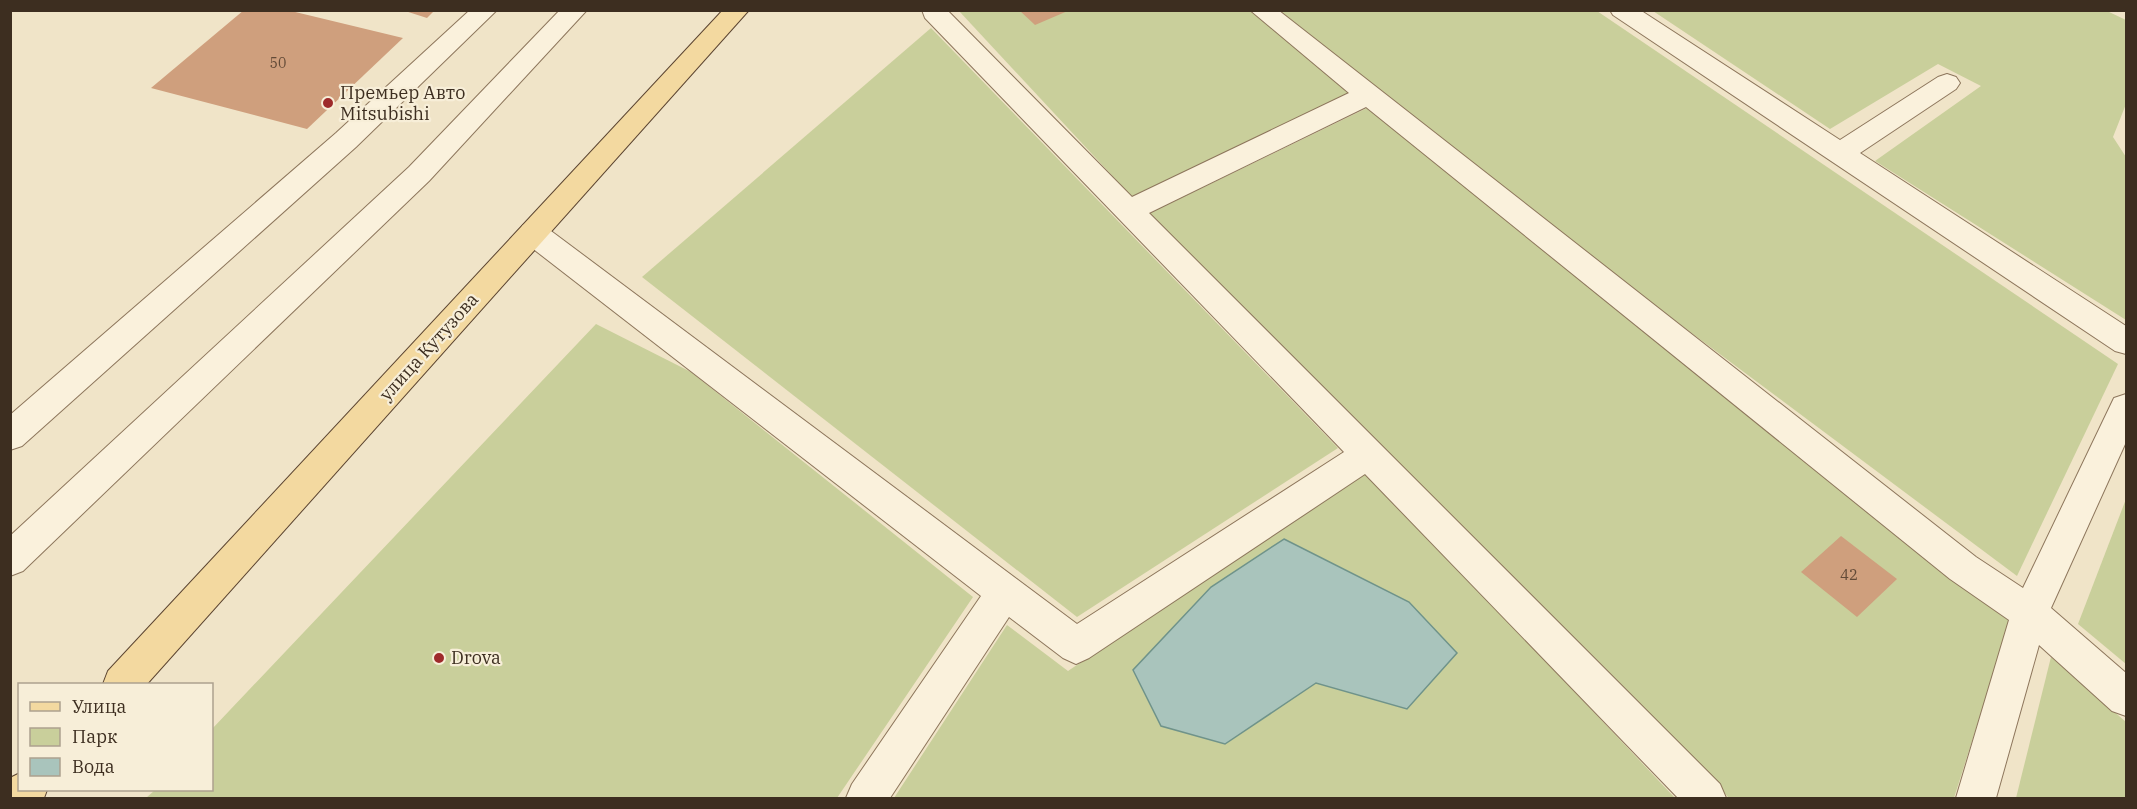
<svg xmlns="http://www.w3.org/2000/svg" width="2137" height="809" viewBox="0 0 2137 809" font-family="'IBM Plex Serif',serif">
  <rect width="100%" height="100%" fill="#f0e4c8"/>
  <g fill="#c9cf9b">
    <path d="M 959,11 L 1250,11 L 1354,92 L 1132,197 Z"/>
    <path d="M 1279,11 L 1597,11 L 2118,364 L 2017,576 L 1595,261 Z"/>
    <path d="M 2107,11 L 2126,20 L 2126,104 L 2113,137 L 2126,157 L 2126,320 L 1875,161 L 1981,86 L 1938,64 L 1830,129 L 1653,11 Z"/>
    <path d="M 931,28 L 1338,448 L 1077,617 L 642,277 Z"/>
    <path d="M 1367,108 L 1942,573 L 2010,621 L 1954,798 L 1729,798 L 1148,214 Z"/>
    <path d="M 596,324 L 691,372 L 973,597 L 837,798 L 146,798 L 155,790 L 212,790 L 212,729 Z"/>
    <path d="M 1365,470 L 1675,798 L 894,798 L 1007,625 L 1068,671 Z"/>
    <path d="M 2126,499 L 2126,664 L 2078,624 Z"/>
    <path d="M 2051,657 L 2126,722 L 2126,798 L 2016,798 Z"/>
  </g>
  <path fill="#a9c4bc" stroke="#6f938a" stroke-width="1.5" d="M 1284,539 L 1409,602 L 1457,653 L 1407,709 L 1316,683 L 1225,744 L 1161,726 L 1133,670 L 1211,587 Z"/>
  <g fill="#cf9f7d">
    <path d="M 244,10 L 287,10 L 403,38 L 307,129 L 151,88 Z"/>
    <path d="M 402,10 L 435,10 L 427,18 Z"/>
    <path d="M 1019,10 L 1070,10 L 1035,25 Z"/>
    <path d="M 1841,536 L 1897,579 L 1857,617 L 1801,572 Z"/>
  </g>
  <g fill="none" stroke-linecap="round" stroke-linejoin="round">
    <g stroke="#8d765c" stroke-width="2">
      <g id="minor">
        <path d="M 470,10 L 497,10 L 356,147 L 22,446 L 10,450 L 10,415 L 336,133 Z"/>
        <path d="M 560,10 L 587,10 L 429,181 L 23,571 L 10,576 L 10,536 L 409,167 Z"/>
        <path d="M 922,10 L 947,10 L 1132,197 L 1349,93 L 1250,10 L 1278,10 L 1976,557 L 2023,588 L 2114,398 L 2126,394 L 2126,442 L 2051,608 L 2126,673 L 2126,716 L 2112,711 L 2039,645 L 1996,798 L 1956,798 L 2009,620 L 1950,579 L 1366,107 L 1149,213 L 1720,784 L 1726,798 L 1678,798 L 1365,474 L 1089,658 L 1076,664 L 1063,658 L 1009,617 L 890,798 L 846,798 L 852,784 L 981,596 L 523,241 L 518,233 L 523,225 L 533,222 L 543,225 L 1077,624 L 1344,452 L 925,18 Z"/>
        <path d="M 1610,10 L 1640,10 L 1840,140 L 1938,77 L 1947,74 L 1956,77 L 1960,83 L 1956,89 L 1860,153 L 2126,326 L 2126,354 L 2115,351 L 1613,15 Z"/>
      </g>
    </g>
    <g stroke="#5b4430" stroke-width="2">
      <g id="major">
        <path d="M 723,10 L 749,10 L 147,684 L 103,684 L 108,671 Z"/>
        <path d="M 20,773 L 20,790 L 47,790 L 44,798 L 10,798 L 10,778 Z"/>
      </g>
    </g>
    <use href="#minor" fill="#faf1dc" fill-rule="evenodd"/>
    <use href="#major" fill="#f3d9a0" fill-rule="evenodd"/>
  </g>
  <g fill="#9e2a2b" stroke="#f7eed8" stroke-width="2">
    <circle cx="328" cy="103" r="6"/>
    <circle cx="439" cy="658" r="6"/>
  </g>
  <g text-anchor="middle" stroke-width="4.5" stroke-linejoin="round" paint-order="stroke">
    <g font-size="14" fill="#624a37">
      <text x="278" y="68">50</text>
    </g>
    <g font-size="15" fill="#624a37">
      <text x="1849" y="580">42</text>
    </g>
    <g font-size="18" fill="#3d2e20" stroke="#f7eed8" text-anchor="start">
      <text x="340" y="99">Премьер Авто<tspan x="340" dy="21">Mitsubishi</tspan></text>
      <text x="451" y="664">Drova</text>
    </g>
    <g font-size="18" fill="#3d2e20" stroke="#f7eed8">
      <text transform="translate(429 347) rotate(-48)" y="6">улица Кутузова</text>
    </g>
  </g>
  <rect width="2137" height="809" fill="none" stroke="#3d2e20" stroke-width="24"/>
  <rect x="18" y="683" width="195" height="108" fill="#f7eed8" stroke="#ada18e" stroke-width="1.5"/>
  <rect x="30" y="702" width="30" height="9" fill="#f3d9a0" stroke="#ada18e" stroke-width="1.5"/>
  <text x="72" y="713" font-size="18" fill="#3d2e20">Улица</text>
  <rect x="30" y="728" width="30" height="18" fill="#c9cf9b" stroke="#ada18e" stroke-width="1.5"/>
  <text x="72" y="743" font-size="18" fill="#3d2e20">Парк</text>
  <rect x="30" y="758" width="30" height="18" fill="#a9c4bc" stroke="#ada18e" stroke-width="1.5"/>
  <text x="72" y="773" font-size="18" fill="#3d2e20">Вода</text>
</svg>
